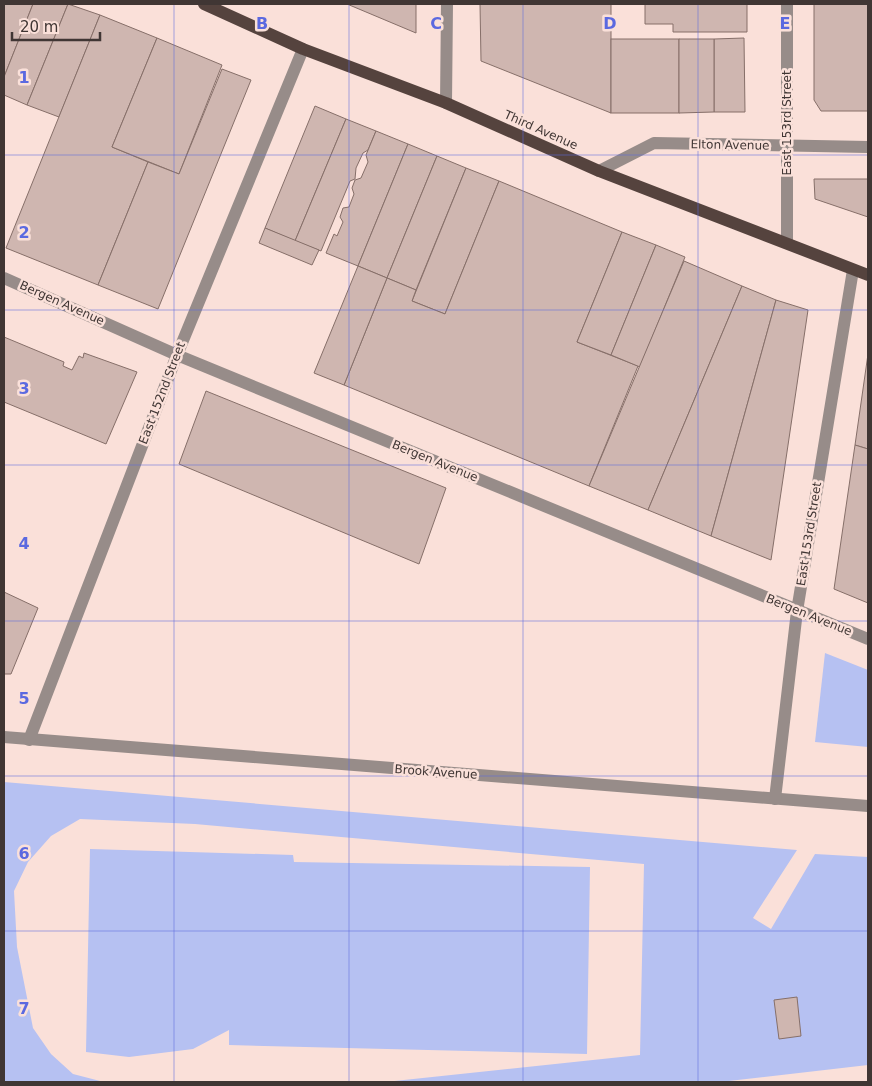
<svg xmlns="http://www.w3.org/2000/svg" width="872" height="1086" viewBox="0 0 872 1086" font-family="'DejaVu Sans',sans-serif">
  <rect width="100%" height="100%" fill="#fae0d9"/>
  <g fill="#b6c1f2">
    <path d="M 825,653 L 868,670 L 868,747 L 815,742 Z"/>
    <path d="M 4,782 L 797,850 L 753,918 L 771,929 L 815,854 L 868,857 L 868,1065 L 720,1082 L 385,1082 L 640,1055 L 644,864 L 195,824 L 80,819 L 51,836 L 28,862 L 14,891 L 17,947 L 33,1028 L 51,1054 L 73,1074 L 104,1082 L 4,1082 Z"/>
    <path d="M 90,849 L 293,855 L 294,862 L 590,867 L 587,1054 L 229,1045 L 229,1030 L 193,1049 L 129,1057 L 86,1052 Z"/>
  </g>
  <g fill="#cfb6b0" stroke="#866f69">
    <path d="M 4,4 L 33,4 L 4,77 Z"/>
    <path d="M 33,4 L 68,4 L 27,105 L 4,95 L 4,77 Z"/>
    <path d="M 68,4 L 100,15 L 59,117 L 27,105 Z"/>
    <path d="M 347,4 L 416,4 L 416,33 Z"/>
    <path d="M 480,4 L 611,4 L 611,113 L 481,61 Z"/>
    <path d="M 645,4 L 747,4 L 747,32 L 673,32 L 673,24 L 645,24 Z"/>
    <path d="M 814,4 L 868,4 L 868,111 L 821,111 L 814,100 Z"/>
    <path d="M 100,15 L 157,38 L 112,147 L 148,162 L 98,285 L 6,248 Z"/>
    <path d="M 157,38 L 222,65 L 179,174 L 112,147 Z"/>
    <path d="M 744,38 L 745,112 L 714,112 L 714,39 Z"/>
    <rect x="611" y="39" width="68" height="74"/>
    <path d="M 679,39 L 714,39 L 714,112 L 679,113 Z"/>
    <path d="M 222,69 L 251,80 L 158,309 L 98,285 L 148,162 L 179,174 Z"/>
    <path d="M 315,106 L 346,119 L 295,241 L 265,228 Z"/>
    <path d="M 346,119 L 376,131 L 368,150 L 363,153 L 356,168 L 355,179 L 350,181 L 321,251 L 295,241 Z"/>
    <path d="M 376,131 L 408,144 L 358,266 L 326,253 L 334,234 L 337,236 L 343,222 L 340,217 L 343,208 L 349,207 L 354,194 L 352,188 L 355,180 L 361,178 L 368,162 L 366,155 Z"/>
    <path d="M 408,144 L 437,156 L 387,278 L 358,266 Z"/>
    <path d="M 437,156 L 466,168 L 416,290 L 387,278 Z"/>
    <path d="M 466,168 L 499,181 L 445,314 L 412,301 Z"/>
    <path d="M 814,179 L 868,179 L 868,217 L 815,199 Z"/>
    <path d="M 499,181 L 622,232 L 577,342 L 638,366 L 589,486 L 344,385 L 387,278 L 416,290 L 412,301 L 445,314 Z"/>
    <path d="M 265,228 L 319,250 L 312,265 L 259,243 Z"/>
    <path d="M 622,232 L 656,245 L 611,355 L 577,342 Z"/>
    <path d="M 656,245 L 685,257 L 640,367 L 611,355 Z"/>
    <path d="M 684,261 L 742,286 L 648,510 L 589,486 Z"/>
    <path d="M 358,266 L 387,278 L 344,385 L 314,373 Z"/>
    <path d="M 742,286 L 776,300 L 711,536 L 648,510 Z"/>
    <path d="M 776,300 L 808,310 L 771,560 L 711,536 Z"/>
    <path d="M 4,337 L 64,362 L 63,366 L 72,370 L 79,356 L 83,358 L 84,353 L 137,372 L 106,444 L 4,402 Z"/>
    <path d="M 868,354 L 868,449 L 855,445 Z"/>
    <path d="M 206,391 L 446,488 L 419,564 L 179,464 Z"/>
    <path d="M 855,445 L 868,449 L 868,603 L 834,589 Z"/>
    <path d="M 4,592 L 38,608 L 11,674 L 4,674 Z"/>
    <path d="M 797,997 L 801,1036 L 779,1039 L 774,1000 Z"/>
  </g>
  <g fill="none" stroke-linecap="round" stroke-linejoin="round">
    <g stroke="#978c89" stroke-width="12">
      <path d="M 446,103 L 447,4"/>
      <path d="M 599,171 L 654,143 L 868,147"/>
      <path d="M 787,242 L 787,4"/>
      <path d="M 4,278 L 177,355 L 868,639"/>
      <path d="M 4,737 L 868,806"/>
      <path d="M 29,740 L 177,355 L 303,49"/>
      <path d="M 775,799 L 797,611 L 853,270"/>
    </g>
    <path stroke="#55433e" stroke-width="12" d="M 204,4 L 303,49 L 446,103 L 599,171 L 868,275"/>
  </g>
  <path fill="none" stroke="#5b69e0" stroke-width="1" stroke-opacity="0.55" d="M 174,4 L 174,1082M 349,4 L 349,1082M 523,4 L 523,1082M 698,4 L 698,1082M 4,155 L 868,155M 4,310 L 868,310M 4,465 L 868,465M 4,621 L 868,621M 4,776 L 868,776M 4,931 L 868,931"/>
  <g text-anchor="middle" stroke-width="5" stroke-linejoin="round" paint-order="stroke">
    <g font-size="12" fill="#403634" stroke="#fae0d9">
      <text transform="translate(787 123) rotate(-90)" y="4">East 153rd Street</text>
      <text transform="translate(541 130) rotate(24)" y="4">Third Avenue</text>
      <text transform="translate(730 145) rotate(1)" y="4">Elton Avenue</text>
      <text transform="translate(62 303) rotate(24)" y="4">Bergen Avenue</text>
      <text transform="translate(162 393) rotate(-69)" y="4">East 152nd Street</text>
      <text transform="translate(435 461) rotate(22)" y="4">Bergen Avenue</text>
      <text transform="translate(809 534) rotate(-81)" y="4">East 153rd Street</text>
      <text transform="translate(809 615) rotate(22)" y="4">Bergen Avenue</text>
      <text transform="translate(436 772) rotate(4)" y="4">Brook Avenue</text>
    </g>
  </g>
  <g font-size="16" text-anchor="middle" font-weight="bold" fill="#5b69e0" stroke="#fae0d9" stroke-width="5" stroke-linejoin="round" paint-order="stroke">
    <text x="262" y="29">B</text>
    <text x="436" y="29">C</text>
    <text x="610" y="29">D</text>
    <text x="785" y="29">E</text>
    <text x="24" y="83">1</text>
    <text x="24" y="238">2</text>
    <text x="24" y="394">3</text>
    <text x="24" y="549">4</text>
    <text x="24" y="704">5</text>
    <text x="24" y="859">6</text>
    <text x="24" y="1014">7</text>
  </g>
  <rect width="872" height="1086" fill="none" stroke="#403634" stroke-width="10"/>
  <path d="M12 32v8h88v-8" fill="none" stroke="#403634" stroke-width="2.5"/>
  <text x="20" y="32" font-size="15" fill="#403634" stroke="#fae0d9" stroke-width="4" paint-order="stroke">20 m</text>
</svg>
